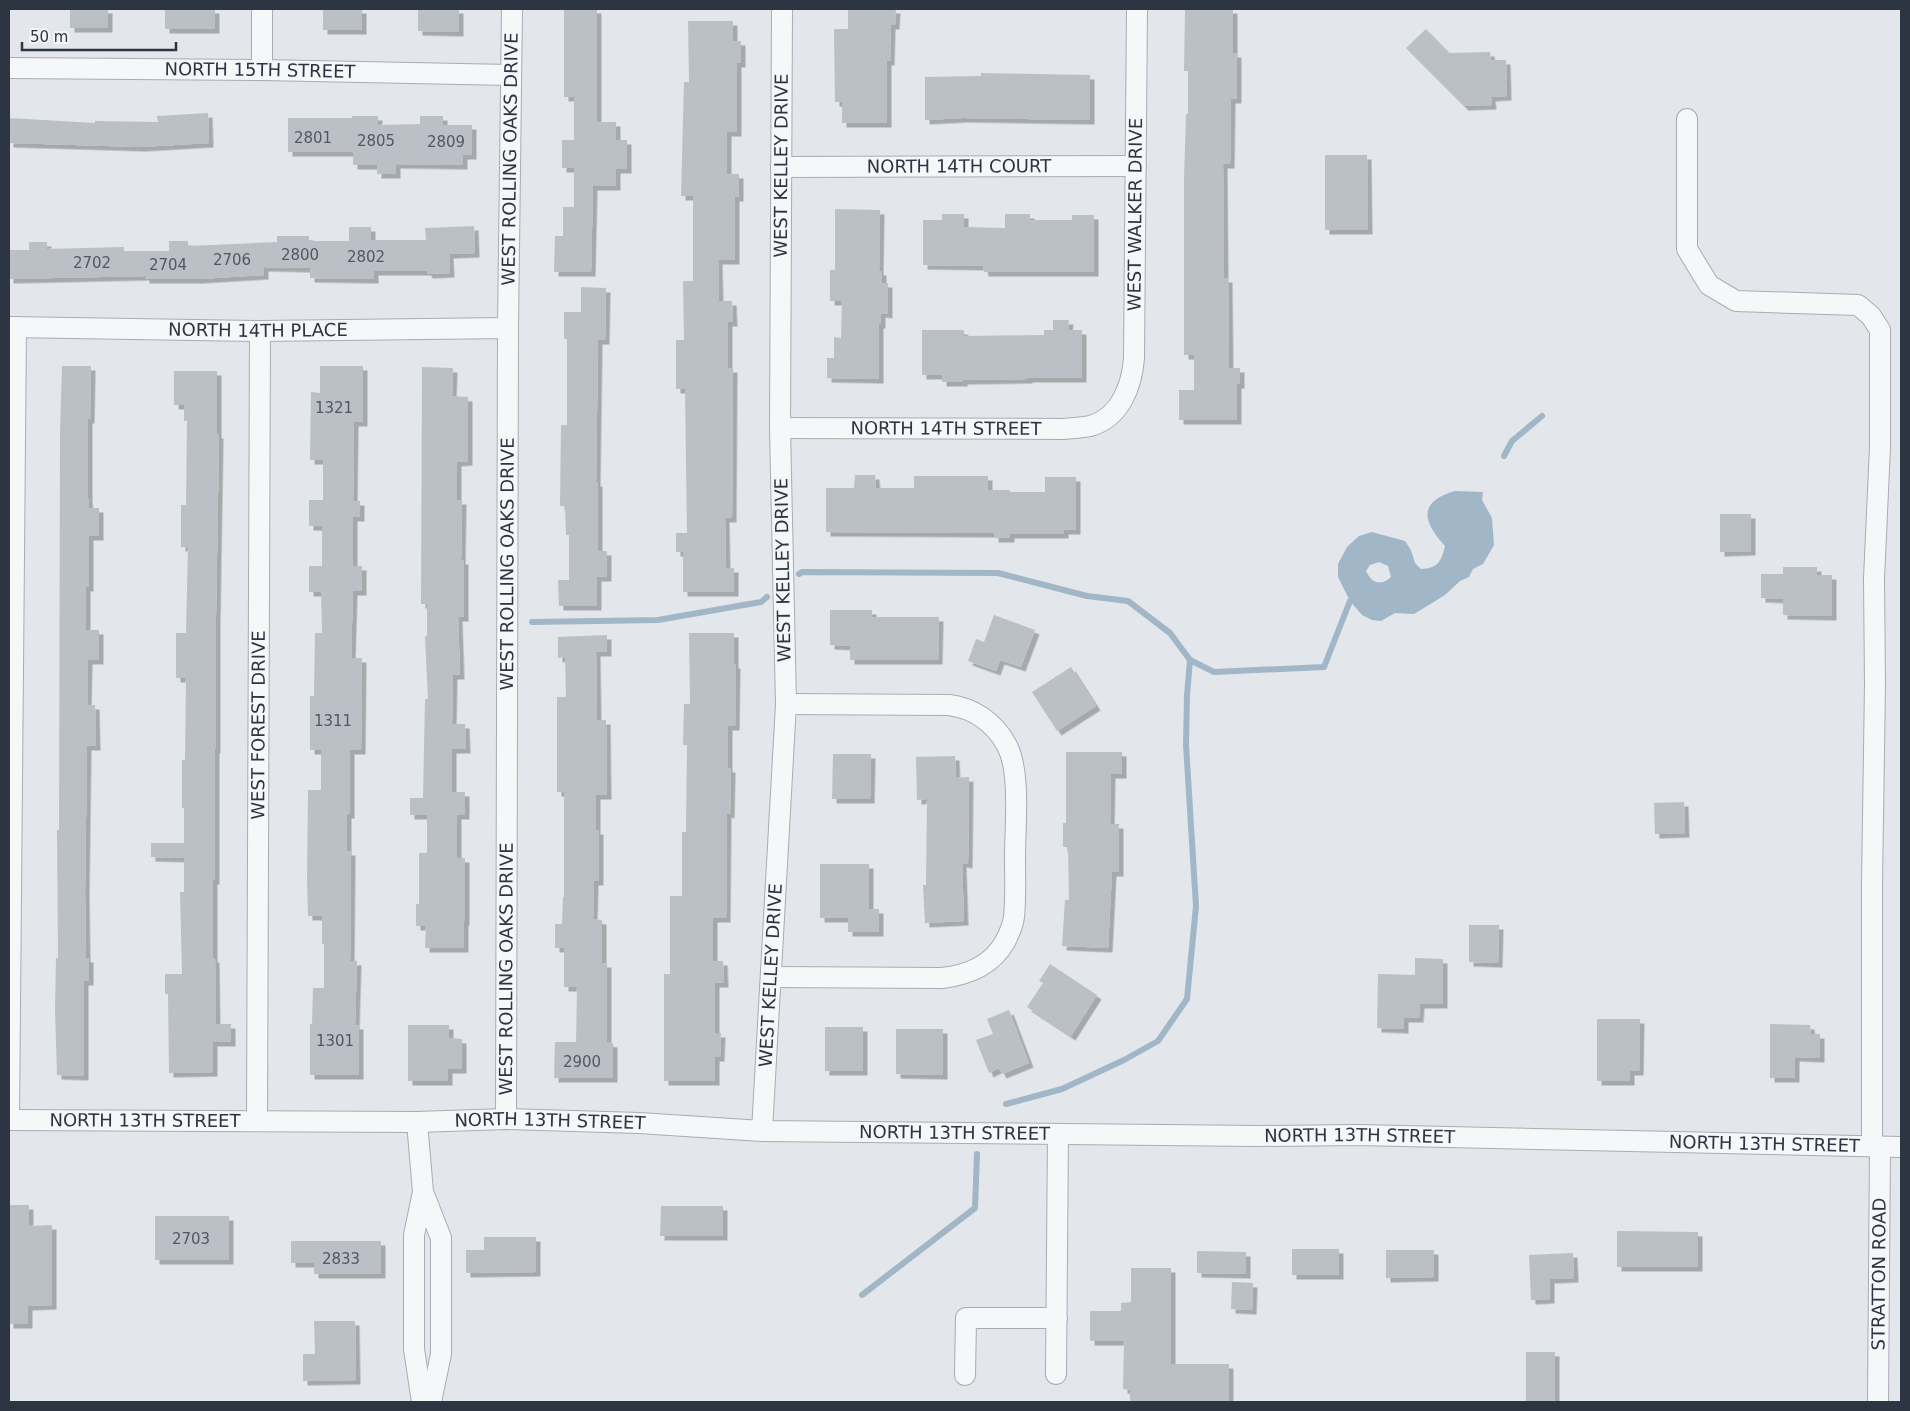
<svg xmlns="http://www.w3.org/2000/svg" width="1910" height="1411" viewBox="0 0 1910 1411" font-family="'DejaVu Sans',sans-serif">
  <defs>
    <filter id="shadow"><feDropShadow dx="4.5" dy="4.5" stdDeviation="0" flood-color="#0004"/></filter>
  </defs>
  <rect width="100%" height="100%" fill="#e3e6ea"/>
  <path fill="#a1b6c7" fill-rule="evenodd" d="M 1455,491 L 1483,492 L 1482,500 L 1492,518 L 1494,545 L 1483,564 L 1473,569 L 1469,577 L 1460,581 L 1445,595 L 1414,614 L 1395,613 L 1381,621 L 1372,620 L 1362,615 L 1350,601 L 1338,577 L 1338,564 L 1347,547 L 1359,536 L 1372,532 L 1405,541 L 1411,550 L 1415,563 L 1421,569 C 1438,568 1441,562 1445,546 C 1423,522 1417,502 1455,491 ZM 1379,562 L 1388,566 L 1391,577 C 1381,586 1372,584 1366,571 L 1370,565 Z"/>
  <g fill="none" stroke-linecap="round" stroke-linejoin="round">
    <g stroke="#a1b6c7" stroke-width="6">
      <path d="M 1504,456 L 1512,441 L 1542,416"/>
      <path d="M 799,574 L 802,572 L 998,573 L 1087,596 L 1128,601 L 1170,633 L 1190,660 L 1214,672 L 1324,667 L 1350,601 L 1359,599"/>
      <path d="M 532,622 L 658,620 L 761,602 L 767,597"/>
      <path d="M 1006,1104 L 1062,1089 L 1124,1060 L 1158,1041 L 1187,999 L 1196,906 L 1186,745 L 1187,695 L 1190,660"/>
      <path d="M 862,1295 L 975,1208 L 977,1154"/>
    </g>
  </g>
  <g fill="#bbc0c7" filter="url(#shadow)">
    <rect x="70" y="9" width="38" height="19"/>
    <rect x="165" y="9" width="50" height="20"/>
    <rect x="323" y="9" width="39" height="21"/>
    <path d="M 418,9 L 459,9 L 459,32 L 418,31 Z"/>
    <path d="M 564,9 L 597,9 L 597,122 L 616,122 L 616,140 L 627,140 L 627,169 L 616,169 L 616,186 L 593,186 L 591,272 L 554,272 L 555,236 L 563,236 L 563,207 L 574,207 L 574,168 L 562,168 L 562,140 L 574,140 L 574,97 L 564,97 Z"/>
    <path d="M 848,9 L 896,9 L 895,25 L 891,25 L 890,61 L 887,61 L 887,123 L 842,123 L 842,102 L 835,102 L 834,29 L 848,29 Z"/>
    <path d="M 1185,9 L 1233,9 L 1233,53 L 1237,53 L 1237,99 L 1231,99 L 1230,164 L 1223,164 L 1224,278 L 1228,278 L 1229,368 L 1240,368 L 1240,384 L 1237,384 L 1237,420 L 1179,420 L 1179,390 L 1194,390 L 1194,355 L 1184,355 L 1184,178 L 1186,114 L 1188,114 L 1188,71 L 1184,71 Z"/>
    <path d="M 688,21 L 733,21 L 733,41 L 741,41 L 741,63 L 737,63 L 737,132 L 727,132 L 727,174 L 739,174 L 739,197 L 735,197 L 735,260 L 718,260 L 719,301 L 732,301 L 733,322 L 728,322 L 728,368 L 733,368 L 732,518 L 725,518 L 726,568 L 734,568 L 734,592 L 683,592 L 683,552 L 676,552 L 676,533 L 687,533 L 685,389 L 676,389 L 676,340 L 684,340 L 683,281 L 693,281 L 693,196 L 681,196 L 684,82 L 689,82 Z"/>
    <path d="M 1426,29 L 1449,53 L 1490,52 L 1491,60 L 1506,60 L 1507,96 L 1491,97 L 1492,105 L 1464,106 L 1406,48 Z"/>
    <path d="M 981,73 L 1090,75 L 1090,120 L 963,118 L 925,120 L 925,77 L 981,76 Z"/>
    <path d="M 208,113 L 209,143 L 141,147 L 9,143 L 9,118 L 95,123 L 95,121 L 158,122 L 157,116 Z"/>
    <path d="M 352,116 L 378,116 L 378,125 L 420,124 L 420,116 L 443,116 L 443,125 L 472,125 L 472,155 L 463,155 L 463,165 L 396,164 L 396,174 L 377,174 L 377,165 L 353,165 L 353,152 L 288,152 L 288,118 L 352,118 Z"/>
    <path d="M 1325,155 L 1367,155 L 1368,230 L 1325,230 Z"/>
    <path d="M 835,209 L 880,210 L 879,271 L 882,271 L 882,283 L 888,283 L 888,314 L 881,313 L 881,324 L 879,324 L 879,379 L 827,378 L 827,358 L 834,358 L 834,337 L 841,338 L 842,301 L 830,301 L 830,270 L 835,270 Z"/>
    <path d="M 942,214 L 964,214 L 964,227 L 1005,228 L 1005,214 L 1030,214 L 1030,220 L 1072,220 L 1072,215 L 1094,215 L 1094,272 L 984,272 L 983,266 L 923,265 L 923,220 L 942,220 Z"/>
    <path d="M 474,226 L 475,253 L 449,254 L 450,273 L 428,274 L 427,271 L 374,271 L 374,279 L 310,278 L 310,268 L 264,267 L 264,275 L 198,279 L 145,279 L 145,276 L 9,279 L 9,250 L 29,250 L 29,242 L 47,242 L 47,249 L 124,247 L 124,251 L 169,251 L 169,241 L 188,241 L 188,246 L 277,242 L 277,236 L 309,236 L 309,241 L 349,241 L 349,227 L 371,227 L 371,240 L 426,240 L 425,228 Z"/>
    <path d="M 581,287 L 606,288 L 605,340 L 598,340 L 596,482 L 598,482 L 598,551 L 607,551 L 607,577 L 597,577 L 597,606 L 559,606 L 558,580 L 569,580 L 569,535 L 566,535 L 565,506 L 560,506 L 561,425 L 567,425 L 567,339 L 564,339 L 564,312 L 581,312 Z"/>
    <path d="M 1053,320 L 1069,320 L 1068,330 L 1082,330 L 1082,378 L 1028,378 L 1028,379 L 963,380 L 963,382 L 942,382 L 942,375 L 922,375 L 922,330 L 964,330 L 964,336 L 1044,335 L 1044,330 L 1053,330 Z"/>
    <path d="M 62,366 L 91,366 L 90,419 L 88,419 L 88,498 L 89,508 L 99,508 L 99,536 L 89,536 L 89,587 L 86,587 L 86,630 L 99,630 L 99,660 L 88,660 L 87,705 L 95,705 L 96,746 L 87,746 L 85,892 L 86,958 L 89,958 L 89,981 L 84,981 L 84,1076 L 57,1075 L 55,1009 L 56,958 L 58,958 L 57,830 L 59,830 L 60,432 Z"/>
    <path d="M 320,366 L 363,366 L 363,422 L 354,422 L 353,501 L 360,501 L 360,517 L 353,517 L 353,566 L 362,566 L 362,591 L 353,591 L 351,658 L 362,658 L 361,750 L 350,750 L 350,814 L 347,814 L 347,851 L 351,851 L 350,961 L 357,961 L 355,1025 L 359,1025 L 359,1075 L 310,1075 L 310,1024 L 312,1024 L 313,988 L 324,988 L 324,944 L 322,944 L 322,916 L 308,916 L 307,880 L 308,790 L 321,790 L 321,750 L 310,750 L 310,696 L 314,696 L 315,633 L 322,633 L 321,592 L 309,592 L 309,566 L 322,566 L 322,526 L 309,526 L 309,500 L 323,500 L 323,460 L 310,460 L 311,392 L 320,393 Z"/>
    <path d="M 422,367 L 453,368 L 452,396 L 468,397 L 468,461 L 457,462 L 457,500 L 462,500 L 461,560 L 464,560 L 464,617 L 458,617 L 460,675 L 453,675 L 452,724 L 465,724 L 466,749 L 452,749 L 452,792 L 465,792 L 465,815 L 457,815 L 457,858 L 465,858 L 465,921 L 464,921 L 464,948 L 425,948 L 426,926 L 416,926 L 416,904 L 419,904 L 419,853 L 427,853 L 427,815 L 410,815 L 410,798 L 423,798 L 425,699 L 428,699 L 425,636 L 427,636 L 427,604 L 421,604 Z"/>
    <path d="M 174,371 L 217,371 L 217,434 L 219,434 L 216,617 L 216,749 L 215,749 L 215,880 L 213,880 L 213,958 L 215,958 L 216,1024 L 231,1024 L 231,1042 L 213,1042 L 213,1072 L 169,1073 L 168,994 L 165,994 L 165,974 L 182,974 L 180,892 L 184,892 L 184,858 L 151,857 L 151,843 L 184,843 L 184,808 L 182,808 L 182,760 L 185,760 L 186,678 L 176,678 L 176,633 L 186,633 L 188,547 L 181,547 L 181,505 L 186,505 L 187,421 L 184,421 L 184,405 L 174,405 Z"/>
    <path d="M 855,475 L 875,475 L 876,488 L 914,488 L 914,476 L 988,476 L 988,490 L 1010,490 L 1010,492 L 1045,492 L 1045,477 L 1076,477 L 1076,530 L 1064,530 L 1064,534 L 1010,534 L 1010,538 L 994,538 L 994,533 L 826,532 L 826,488 L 854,488 Z"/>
    <path d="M 1720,514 L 1751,514 L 1751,551 L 1720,552 Z"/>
    <path d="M 1783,567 L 1817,567 L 1817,575 L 1832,575 L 1832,616 L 1783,615 L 1783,599 L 1761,598 L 1761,574 L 1783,574 Z"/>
    <path d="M 830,610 L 872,610 L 872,617 L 939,617 L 938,660 L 850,660 L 850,646 L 830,645 Z"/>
    <path d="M 994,615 L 1035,630 L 1021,667 L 1000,660 L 996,671 L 968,661 L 976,639 L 984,642 Z"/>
    <path d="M 689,633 L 734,633 L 734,664 L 736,664 L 735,726 L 728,726 L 728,768 L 731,768 L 730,814 L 727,813 L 726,918 L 713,918 L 713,961 L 723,961 L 724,983 L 715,983 L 715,1033 L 721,1033 L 720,1057 L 715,1057 L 715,1081 L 664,1081 L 664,974 L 670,974 L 670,896 L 682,896 L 682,832 L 686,832 L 687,745 L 683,745 L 684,704 L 690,704 Z"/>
    <path d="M 607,635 L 607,652 L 596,652 L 597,720 L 606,720 L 607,795 L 596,795 L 596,830 L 599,830 L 599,881 L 594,881 L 593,919 L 602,920 L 602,963 L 607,963 L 607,1042 L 613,1043 L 613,1078 L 554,1078 L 555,1042 L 576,1042 L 577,987 L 564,987 L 564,948 L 555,948 L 555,924 L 562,924 L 563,897 L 564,897 L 564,792 L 557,792 L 557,697 L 566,697 L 565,657 L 558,658 L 558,637 Z"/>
    <path d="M 1071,667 L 1096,706 L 1057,731 L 1032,692 Z"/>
    <path d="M 1066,752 L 1122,752 L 1122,774 L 1111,774 L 1110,824 L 1119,824 L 1119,872 L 1112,872 L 1108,948 L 1062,946 L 1065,900 L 1069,900 L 1068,847 L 1063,847 L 1063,823 L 1066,823 Z"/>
    <path d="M 833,754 L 871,754 L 870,799 L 832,799 Z"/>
    <path d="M 955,756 L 956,778 L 969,777 L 968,864 L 962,863 L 964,921 L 925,923 L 923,885 L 926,885 L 927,799 L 917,800 L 916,757 Z"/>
    <path d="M 1684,802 L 1685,833 L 1655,834 L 1654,803 Z"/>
    <path d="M 820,864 L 869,864 L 869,909 L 879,909 L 879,932 L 848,932 L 848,918 L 820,918 Z"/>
    <path d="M 1469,925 L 1499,925 L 1498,963 L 1469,962 Z"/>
    <path d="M 1415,958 L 1443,959 L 1443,1004 L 1420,1004 L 1419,1018 L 1404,1018 L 1404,1029 L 1377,1028 L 1378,974 L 1415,975 Z"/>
    <path d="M 1050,964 L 1097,995 L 1071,1036 L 1027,1007 L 1043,983 L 1039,981 Z"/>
    <path d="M 1009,1010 L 1029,1063 L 1002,1074 L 999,1068 L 989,1073 L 976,1040 L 993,1034 L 987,1019 Z"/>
    <path d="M 1597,1019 L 1640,1019 L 1639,1071 L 1630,1071 L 1630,1081 L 1597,1081 Z"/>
    <path d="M 1770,1024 L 1810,1025 L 1811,1034 L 1820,1034 L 1820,1058 L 1795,1057 L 1795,1078 L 1770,1078 Z"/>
    <path d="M 408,1025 L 449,1025 L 449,1038 L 462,1039 L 462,1069 L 448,1069 L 448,1081 L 408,1081 Z"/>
    <rect x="825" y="1027" width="38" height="44"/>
    <path d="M 896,1029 L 943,1029 L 943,1075 L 896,1074 Z"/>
    <path d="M 9,1205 L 29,1205 L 29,1226 L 52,1225 L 52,1305 L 28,1306 L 28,1324 L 9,1324 Z"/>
    <path d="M 661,1206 L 723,1206 L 723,1236 L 660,1236 Z"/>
    <rect x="155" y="1216" width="74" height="44"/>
    <path d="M 1617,1231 L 1698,1232 L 1698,1267 L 1617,1267 Z"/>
    <path d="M 484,1237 L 536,1237 L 536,1272 L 466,1273 L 466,1250 L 484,1250 Z"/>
    <path d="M 291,1241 L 381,1241 L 381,1274 L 314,1274 L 314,1263 L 291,1263 Z"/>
    <rect x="1292" y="1249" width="47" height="26"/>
    <path d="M 1386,1250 L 1434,1250 L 1434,1277 L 1386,1278 Z"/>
    <path d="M 1197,1251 L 1246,1252 L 1246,1274 L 1197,1273 Z"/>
    <path d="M 1573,1253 L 1574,1278 L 1550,1279 L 1550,1299 L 1531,1300 L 1529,1255 Z"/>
    <path d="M 1131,1268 L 1171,1268 L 1171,1364 L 1229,1364 L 1229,1402 L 1130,1402 L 1130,1390 L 1123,1389 L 1124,1341 L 1090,1341 L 1090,1311 L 1121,1311 L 1121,1303 L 1131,1302 Z"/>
    <path d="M 1232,1282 L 1253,1283 L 1252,1310 L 1231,1309 Z"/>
    <path d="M 314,1321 L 355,1321 L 356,1380 L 303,1381 L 303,1354 L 315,1354 Z"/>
    <rect x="1526" y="1352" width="29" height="50"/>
  </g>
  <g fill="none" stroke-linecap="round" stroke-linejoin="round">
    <g stroke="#a8adb4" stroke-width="22">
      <g id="minor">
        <path d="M 262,9 L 262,70"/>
        <path id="s1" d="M 9,68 L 262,70 L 511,75"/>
        <path d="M 1687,119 L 1687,249 L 1709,285 L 1736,301 L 1858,305 L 1871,316 L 1880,330 L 1880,447 L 1874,579 L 1875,684 L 1872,884 L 1872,1147"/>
        <path id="s2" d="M 781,167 L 1136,166"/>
        <path id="s3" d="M 9,327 L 260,331 L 508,328"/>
        <path id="s4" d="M 780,428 L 1062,429 C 1071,428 1081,428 1090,426 C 1120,418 1132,386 1134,358 L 1137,9"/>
        <path d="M 771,977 L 942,978 C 968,975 991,966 1005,942 C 1009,934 1013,926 1014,917 C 1016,897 1015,876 1015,856 C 1015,826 1021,769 1006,744 C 994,722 973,708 949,705 L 786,704"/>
        <path id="s5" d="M 506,1119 L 508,328 L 512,9"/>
        <path id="s6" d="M 9,1120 L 417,1122 L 506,1119 L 639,1123 L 762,1131 L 1258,1136 L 1358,1135 L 1901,1147"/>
        <path d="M 9,1120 L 16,327"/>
        <path id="s7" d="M 257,1120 L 260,331"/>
        <path d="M 417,1122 L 423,1192 L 441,1238 L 441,1354 L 431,1402"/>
        <path id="s8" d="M 762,1131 L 786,704 L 780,428 L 782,9"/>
        <path d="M 1056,1374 L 1058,1134"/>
        <path d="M 965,1375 L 966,1318 L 1057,1318"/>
        <path d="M 422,1402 L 414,1349 L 414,1235 L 423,1192"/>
        <path id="s9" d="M 1878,1402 L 1880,1148"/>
      </g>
    </g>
    <use href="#minor" stroke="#f6f7f9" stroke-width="20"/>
  </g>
  <g text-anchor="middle" stroke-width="5" stroke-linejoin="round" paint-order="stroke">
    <g font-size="15" fill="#505862">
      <text x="313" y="143">2801</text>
      <text x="376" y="146">2805</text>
      <text x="446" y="147">2809</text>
      <text x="300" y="260">2800</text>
      <text x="366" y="262">2802</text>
      <text x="232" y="265">2706</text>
      <text x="92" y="268">2702</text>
      <text x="168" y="270">2704</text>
      <text x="334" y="413">1321</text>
      <text x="333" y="726">1311</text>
      <text x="335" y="1046">1301</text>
      <text x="582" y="1067">2900</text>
      <text x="191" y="1244">2703</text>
      <text x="341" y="1264">2833</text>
    </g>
    <g font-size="18" fill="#2c3541" stroke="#f3f5f7">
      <text dy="6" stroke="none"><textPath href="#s1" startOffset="251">NORTH 15TH STREET</textPath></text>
      <text dy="6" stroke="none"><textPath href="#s5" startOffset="960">WEST ROLLING OAKS DRIVE</textPath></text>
      <text dy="6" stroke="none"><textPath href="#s8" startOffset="966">WEST KELLEY DRIVE</textPath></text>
      <text dy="6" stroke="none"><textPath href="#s2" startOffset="178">NORTH 14TH COURT</textPath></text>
      <text dy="6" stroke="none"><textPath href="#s4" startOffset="540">WEST WALKER DRIVE</textPath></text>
      <text dy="6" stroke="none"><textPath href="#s3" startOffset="249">NORTH 14TH PLACE</textPath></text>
      <text dy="6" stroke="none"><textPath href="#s4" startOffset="166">NORTH 14TH STREET</textPath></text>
      <text dy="6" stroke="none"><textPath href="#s5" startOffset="555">WEST ROLLING OAKS DRIVE</textPath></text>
      <text transform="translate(783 570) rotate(-91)" y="6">WEST KELLEY DRIVE</text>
      <text dy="6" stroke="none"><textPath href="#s7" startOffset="395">WEST FOREST DRIVE</textPath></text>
      <text dy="6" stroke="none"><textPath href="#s5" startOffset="150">WEST ROLLING OAKS DRIVE</textPath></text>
      <text dy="6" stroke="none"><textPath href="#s8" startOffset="156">WEST KELLEY DRIVE</textPath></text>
      <text dy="6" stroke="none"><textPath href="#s6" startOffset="136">NORTH 13TH STREET</textPath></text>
      <text dy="6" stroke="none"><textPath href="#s6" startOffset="541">NORTH 13TH STREET</textPath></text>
      <text dy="6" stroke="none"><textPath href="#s6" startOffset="946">NORTH 13TH STREET</textPath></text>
      <text dy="6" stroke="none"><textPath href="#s6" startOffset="1351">NORTH 13TH STREET</textPath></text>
      <text dy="6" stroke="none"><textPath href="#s6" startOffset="1756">NORTH 13TH STREET</textPath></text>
      <text dy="6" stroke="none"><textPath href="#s9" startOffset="128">STRATTON ROAD</textPath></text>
    </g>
  </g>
  <rect width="1910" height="1411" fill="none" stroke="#2c3541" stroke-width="20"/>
  <path d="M22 42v8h154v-8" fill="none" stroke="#2c3541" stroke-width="2.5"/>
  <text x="30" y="42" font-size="15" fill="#2c3541" stroke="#f3f5f7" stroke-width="4" paint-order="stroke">50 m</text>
</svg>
